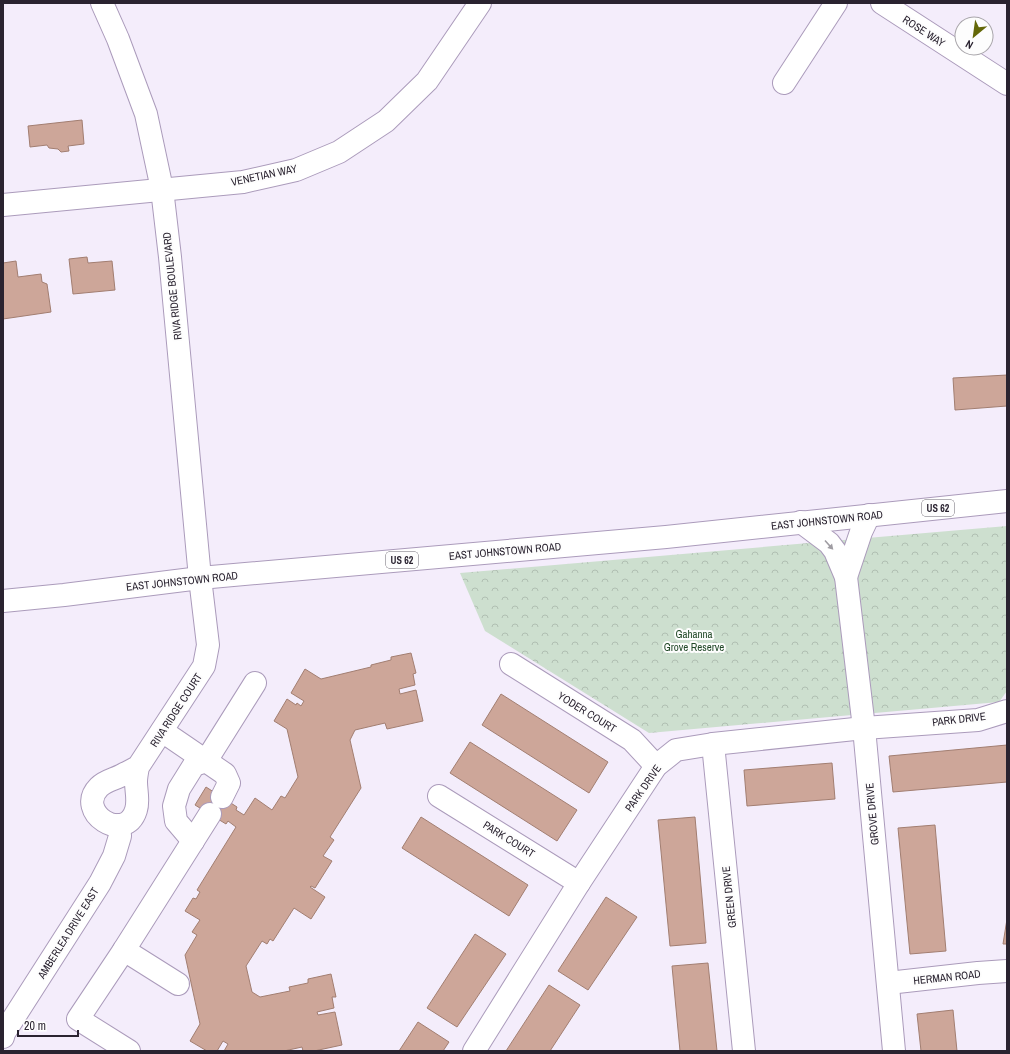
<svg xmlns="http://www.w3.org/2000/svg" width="1010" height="1054" viewBox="0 0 1010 1054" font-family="'Archivo Narrow',sans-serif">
  <defs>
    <pattern id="park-crowns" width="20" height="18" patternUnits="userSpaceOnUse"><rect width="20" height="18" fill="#cddfcf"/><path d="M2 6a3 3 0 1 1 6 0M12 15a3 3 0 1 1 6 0" fill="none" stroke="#b0bfb2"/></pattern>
  </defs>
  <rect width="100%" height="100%" fill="#f4edfb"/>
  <path fill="url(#park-crowns)" d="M 1007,526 L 1007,691 L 999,702 L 649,733 L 485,631 L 460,573 Z"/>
  <g fill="#cda699" stroke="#a27e71">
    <path d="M 82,120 L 84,144 L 68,146 L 69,151 L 61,152 L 58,149 L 49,148 L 47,145 L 30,147 L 28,126 Z"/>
    <path d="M 87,257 L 88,263 L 112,261 L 115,290 L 73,294 L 69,259 Z"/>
    <path d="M 16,261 L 18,277 L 41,274 L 42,282 L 47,284 L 51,312 L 3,319 L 3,263 Z"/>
    <path d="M 1007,375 L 1007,406 L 955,410 L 953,378 Z"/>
    <path d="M 411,653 L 416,673 L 413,674 L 415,685 L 399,689 L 400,694 L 416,690 L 423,721 L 387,729 L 385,723 L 355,730 L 350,740 L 361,788 L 330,837 L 334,840 L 323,856 L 332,861 L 315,888 L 311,886 L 310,887 L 325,897 L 311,919 L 294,908 L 273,941 L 270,939 L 267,944 L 262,941 L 246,966 L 252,992 L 260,997 L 290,991 L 289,987 L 308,983 L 308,979 L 331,974 L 336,997 L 332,997 L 334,1008 L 317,1012 L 318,1015 L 335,1012 L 342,1045 L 314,1051 L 303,1051 L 302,1047 L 284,1051 L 224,1051 L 228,1044 L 223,1041 L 217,1051 L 207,1051 L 190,1041 L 200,1024 L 185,955 L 197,935 L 192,932 L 200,920 L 185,911 L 193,898 L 196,899 L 200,892 L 197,890 L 236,827 L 228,821 L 226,824 L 195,805 L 206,787 L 237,807 L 236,810 L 244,815 L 255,798 L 272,810 L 281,796 L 285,798 L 298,777 L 287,729 L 274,721 L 287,699 L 296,705 L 297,703 L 301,706 L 304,701 L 291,693 L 305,669 L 321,679 L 371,667 L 371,665 L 391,660 L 391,657 Z"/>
    <path d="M 501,694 L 608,762 L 589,793 L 482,725 Z"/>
    <path d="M 470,742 L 577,810 L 557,841 L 450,773 Z"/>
    <path d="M 1007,745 L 1007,782 L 893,792 L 889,756 Z"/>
    <path d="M 832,763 L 835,799 L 747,806 L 744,770 Z"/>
    <path d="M 421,817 L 528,885 L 509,916 L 402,848 Z"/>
    <path d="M 695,817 L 706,943 L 670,946 L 658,820 Z"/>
    <path d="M 935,825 L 946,951 L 910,954 L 898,828 Z"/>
    <path d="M 606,897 L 637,917 L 588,990 L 558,971 Z"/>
    <path d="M 1007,919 L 1007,944 L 1003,944 Z"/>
    <path d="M 475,934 L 506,954 L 457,1027 L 427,1008 Z"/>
    <path d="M 708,963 L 717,1051 L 680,1051 L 672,966 Z"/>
    <path d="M 549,985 L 580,1005 L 550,1051 L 506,1051 Z"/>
    <path d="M 953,1010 L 957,1051 L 921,1051 L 917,1014 Z"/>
    <path d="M 418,1022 L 449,1042 L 443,1051 L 399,1051 Z"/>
  </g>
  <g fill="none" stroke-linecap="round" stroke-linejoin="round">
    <g stroke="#ab9bbb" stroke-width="24">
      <g id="minor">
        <path d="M 102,3 L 118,39 L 146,114 L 162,189 L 170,257 L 200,578 L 208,645 L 204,666 L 138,767 C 133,769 129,772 124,774 C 116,779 106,780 99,787 C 74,812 125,845 136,810 C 139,801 136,791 136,782 C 136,777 137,772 138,767"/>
        <path d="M 882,3 L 1007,84"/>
        <path d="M 784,83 L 836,3"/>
        <path d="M 3,205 L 243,182 L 296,170 L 339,152 L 386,121 L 427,81 L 480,3"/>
        <path d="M 801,522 L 829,543 L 835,551 L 846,577 L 864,728 L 894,1051"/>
        <path d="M 846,577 L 861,532 L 869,515"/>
        <path d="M 511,664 L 632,740 L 656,766"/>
        <path d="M 162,731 L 225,774 L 229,783 L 222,797"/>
        <path d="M 713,744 L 744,1051"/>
        <path d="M 439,796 L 579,883"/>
        <path d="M 193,841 L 176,821 L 174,806 L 179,789 L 194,765 L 206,761 L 255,683"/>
        <path d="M 124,950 L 178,984"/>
        <path d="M 888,983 L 978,973 L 1007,971"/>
        <path d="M 3,1037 L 4,1033 L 100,883 L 114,856 L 120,836 L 119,825"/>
        <path d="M 129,1051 L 78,1019 L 124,950 L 210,814"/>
        <path d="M 474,1051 L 579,883 L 656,766 L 676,750 L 713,744 L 864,728 L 978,720 L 1007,711"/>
      </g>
    </g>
    <g stroke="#ab9bbb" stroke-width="24">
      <path id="highway" d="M 3,601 L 64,595 L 200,578 L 666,537 L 1007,501"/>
    </g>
    <use href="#minor" stroke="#fff" stroke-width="22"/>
    <use href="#highway" stroke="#fff" stroke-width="22"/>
  </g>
  <defs><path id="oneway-solid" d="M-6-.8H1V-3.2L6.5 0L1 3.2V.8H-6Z"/></defs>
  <use fill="#9f9ca2" href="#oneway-solid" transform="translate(829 545) rotate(48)"/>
  <g text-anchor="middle" stroke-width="4" stroke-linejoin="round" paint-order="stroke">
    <g fill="#fdfdfd" stroke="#69646e" stroke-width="1">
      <rect x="922" y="500" width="32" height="16" rx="3"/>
      <rect x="386" y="552" width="32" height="16" rx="3"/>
    </g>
    <g font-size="10" font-weight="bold" fill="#2a2330">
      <text x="938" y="512">US 62</text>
      <text x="402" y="564">US 62</text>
    </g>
    <g font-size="11" fill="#2a2330" stroke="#fdfdfd">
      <text transform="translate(924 31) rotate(33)" y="4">ROSE WAY</text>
      <text transform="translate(264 175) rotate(-12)" y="4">VENETIAN WAY</text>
      <text transform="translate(172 286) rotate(-96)" y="4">RIVA RIDGE BOULEVARD</text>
      <text transform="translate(827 520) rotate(-6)" y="4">EAST JOHNSTOWN ROAD</text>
      <text transform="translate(505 551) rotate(-5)" y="4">EAST JOHNSTOWN ROAD</text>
      <text transform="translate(182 581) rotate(-6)" y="4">EAST JOHNSTOWN ROAD</text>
      <text transform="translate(176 710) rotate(-57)" y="4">RIVA RIDGE COURT</text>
      <text transform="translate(587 712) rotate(32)" y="4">YODER COURT</text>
      <text transform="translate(959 719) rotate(-7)" y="4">PARK DRIVE</text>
      <text transform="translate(643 788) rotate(-55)" y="4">PARK DRIVE</text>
      <text transform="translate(872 814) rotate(-95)" y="4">GROVE DRIVE</text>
      <text transform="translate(509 839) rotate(32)" y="4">PARK COURT</text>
      <text transform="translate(729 897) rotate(-96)" y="4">GREEN DRIVE</text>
      <text transform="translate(68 933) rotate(-58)" y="4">AMBERLEA DRIVE EAST</text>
      <text transform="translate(947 977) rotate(-6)" y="4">HERMAN ROAD</text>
    </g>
    <g font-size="11" fill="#214827" stroke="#fdfdfd">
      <text x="694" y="638">Gahanna<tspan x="694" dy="13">Grove Reserve</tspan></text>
    </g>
  </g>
  <rect width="1010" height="1054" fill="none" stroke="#2a2330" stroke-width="8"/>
  <g transform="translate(974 36) rotate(209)"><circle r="19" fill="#fdfdfd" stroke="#a9a6ab"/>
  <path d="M0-3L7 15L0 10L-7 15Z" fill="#646808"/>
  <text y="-6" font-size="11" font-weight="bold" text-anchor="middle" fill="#2a2330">N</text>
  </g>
  <path d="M18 1030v6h60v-6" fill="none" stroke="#2a2330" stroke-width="2"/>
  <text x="24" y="1030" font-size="12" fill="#2a2330" stroke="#fdfdfd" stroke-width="3" paint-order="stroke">20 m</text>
</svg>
